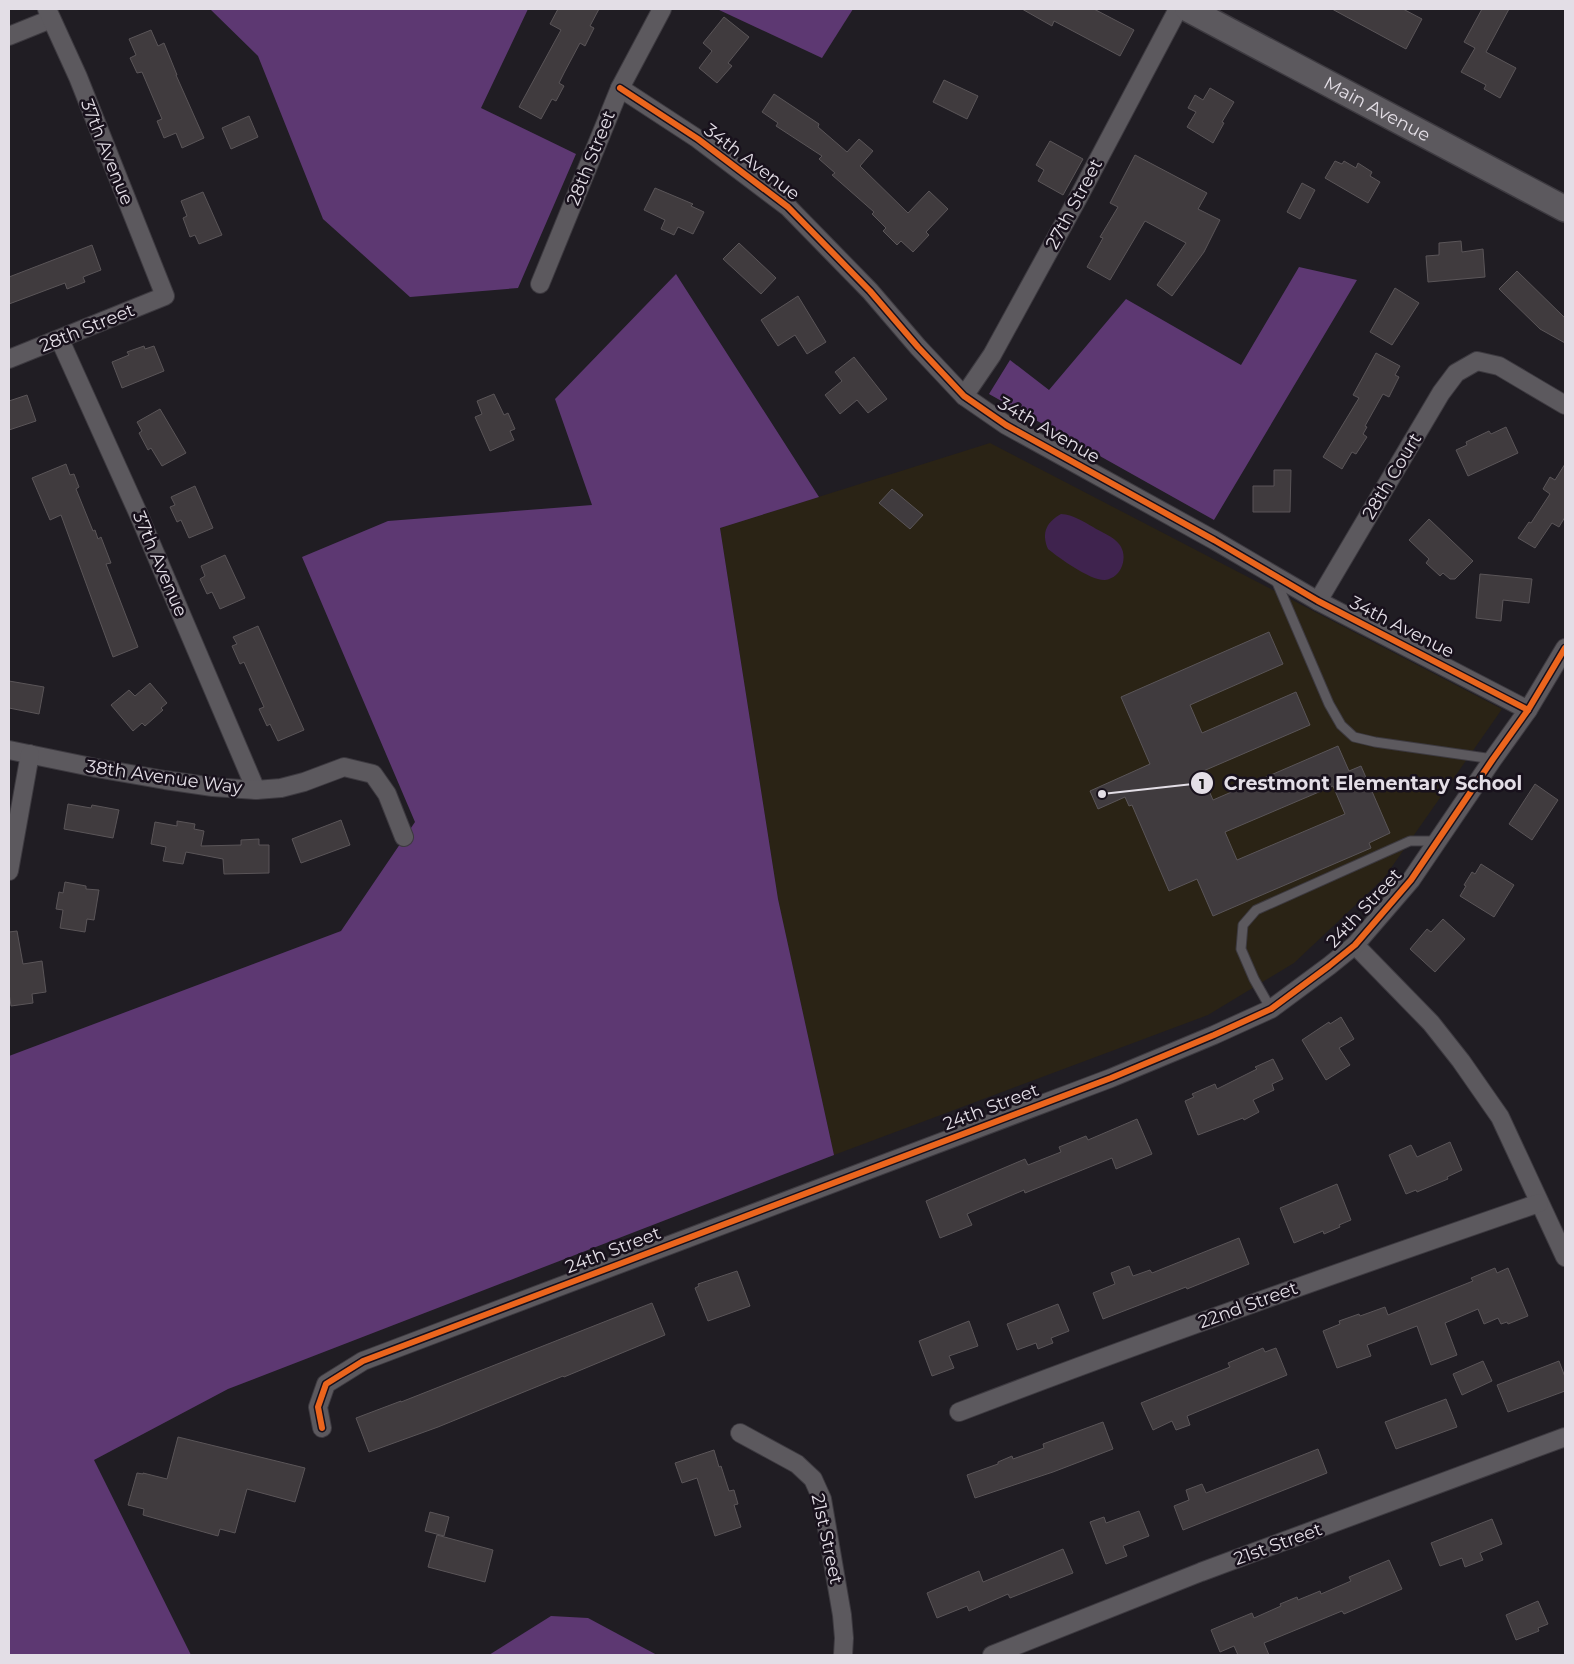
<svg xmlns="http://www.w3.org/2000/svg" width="1574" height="1664" viewBox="0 0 1574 1664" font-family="Montserrat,sans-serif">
  <rect width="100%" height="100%" fill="#201d23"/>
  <path fill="#2a2315" d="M 990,443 L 1502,709 L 1384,878 L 1294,963 L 1208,1015 L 834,1155 L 778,899 L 720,528 Z"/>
  <path fill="#3f234e" d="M 1061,514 C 1074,515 1082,521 1093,527 C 1101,532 1114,537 1119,544 C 1129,556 1122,578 1105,580 C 1091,581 1059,558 1048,549 C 1041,532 1047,522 1061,514 Z"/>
  <g fill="#5d3872">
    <path d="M 210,9 L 528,9 L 481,108 L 576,154 L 518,288 L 410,297 L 323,219 L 258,56 Z"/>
    <path d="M 717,9 L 853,9 L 822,58 Z"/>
    <path d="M 1299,267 L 1357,280 L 1214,520 L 989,394 L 1010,360 L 1049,390 L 1126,299 L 1241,365 Z"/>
    <path d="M 676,274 L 819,497 L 720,528 L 778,899 L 834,1155 L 228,1389 L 94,1460 L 191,1655 L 9,1655 L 9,1056 L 341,931 L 415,822 L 302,557 L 388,521 L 592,505 L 555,399 Z"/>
    <path d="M 551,1616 L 588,1618 L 657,1655 L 489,1655 Z"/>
  </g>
  <g fill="#403b3e" stroke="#5a5558" fill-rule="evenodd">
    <path d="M 558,9 L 599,9 L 590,26 L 594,28 L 585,46 L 580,43 L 564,73 L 559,83 L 564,86 L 556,101 L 552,99 L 541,119 L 519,107 L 561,30 L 550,24 Z"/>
    <path d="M 1022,9 L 1094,9 L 1134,30 L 1120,56 L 1054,21 L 1052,26 Z"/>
    <path d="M 1332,9 L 1403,9 L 1422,19 L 1406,49 Z"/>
    <path d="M 1482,9 L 1509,9 L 1486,52 L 1516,68 L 1500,98 L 1484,89 L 1486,85 L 1461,72 L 1475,48 L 1464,42 Z"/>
    <path d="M 724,17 L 749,37 L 728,63 L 732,66 L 717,83 L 699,68 L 712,51 L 703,43 Z"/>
    <path d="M 151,30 L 158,46 L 164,43 L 177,75 L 176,75 L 204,138 L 182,148 L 176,133 L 164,138 L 157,121 L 162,119 L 142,72 L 137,73 L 130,58 L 136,55 L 129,39 Z"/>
    <path d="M 944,80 L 978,96 L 967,119 L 933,102 Z"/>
    <path d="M 1210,88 L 1234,102 L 1222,122 L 1224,123 L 1213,143 L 1187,127 L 1196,112 L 1188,108 L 1195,95 L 1203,100 Z"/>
    <path d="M 774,94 L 819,124 L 818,127 L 847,152 L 859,139 L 873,151 L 860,166 L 908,213 L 929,191 L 948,209 L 926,232 L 929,235 L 913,252 L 901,241 L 897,245 L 883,231 L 886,228 L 872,214 L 874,212 L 832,175 L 835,173 L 819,159 L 822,156 L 776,126 L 778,123 L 762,112 Z"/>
    <path d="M 249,116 L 258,137 L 231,149 L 222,128 Z"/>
    <path d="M 1050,141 L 1083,159 L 1063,195 L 1038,181 L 1044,170 L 1036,165 Z"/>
    <path d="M 1135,155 L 1207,193 L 1198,209 L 1220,220 L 1204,252 L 1172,296 L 1157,285 L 1186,243 L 1145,221 L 1110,280 L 1087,267 L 1103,238 L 1100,237 L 1118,207 L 1110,203 Z"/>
    <path d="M 1335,161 L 1342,164 L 1344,161 L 1356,168 L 1358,163 L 1372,172 L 1370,176 L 1380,182 L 1368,203 L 1325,178 Z"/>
    <path d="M 1302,183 L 1315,190 L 1300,219 L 1287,212 Z"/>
    <path d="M 655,188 L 693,204 L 691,206 L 704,212 L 693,234 L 678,227 L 674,235 L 661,229 L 665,220 L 644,210 Z"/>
    <path d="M 203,192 L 222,235 L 199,244 L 195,235 L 190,237 L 183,218 L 187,216 L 181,201 Z"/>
    <path d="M 1461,241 L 1462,252 L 1483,249 L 1485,277 L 1428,282 L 1426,256 L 1439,255 L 1439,243 Z"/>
    <path d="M 739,243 L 776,278 L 761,294 L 723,259 Z"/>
    <path d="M 92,245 L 101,270 L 83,277 L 85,282 L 67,289 L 65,283 L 9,304 L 9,277 Z"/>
    <path d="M 1517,271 L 1565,318 L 1565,343 L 1540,329 L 1499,289 Z"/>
    <path d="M 1395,288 L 1419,303 L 1392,345 L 1370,332 Z"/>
    <path d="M 798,296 L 826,342 L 807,354 L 795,335 L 778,346 L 761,320 Z"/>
    <path d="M 144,346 L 145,349 L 154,346 L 164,371 L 122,388 L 112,362 L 129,355 L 127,352 Z"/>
    <path d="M 1376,353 L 1400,366 L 1395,375 L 1399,377 L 1389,397 L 1383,394 L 1365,426 L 1367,427 L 1363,434 L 1367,437 L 1356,454 L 1352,452 L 1342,469 L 1323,457 L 1359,398 L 1353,395 Z"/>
    <path d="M 854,357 L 887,399 L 868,413 L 857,400 L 840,414 L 825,395 L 842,381 L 835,372 Z"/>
    <path d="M 494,394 L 504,415 L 508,413 L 515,429 L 510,431 L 514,440 L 490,451 L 475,417 L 482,414 L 477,401 Z"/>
    <path d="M 27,395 L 36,421 L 9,430 L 9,401 Z"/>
    <path d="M 160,409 L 186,453 L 162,466 L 151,448 L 148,450 L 139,433 L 142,431 L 137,422 Z"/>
    <path d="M 1506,427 L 1518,453 L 1468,476 L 1456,450 L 1467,445 L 1466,442 L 1489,431 L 1491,434 Z"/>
    <path d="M 66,464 L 70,475 L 74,474 L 79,487 L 76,489 L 93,531 L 95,530 L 98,539 L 101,537 L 111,563 L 106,564 L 138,647 L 113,657 L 61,515 L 50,520 L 32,478 Z"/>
    <path d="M 1565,464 L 1565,517 L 1559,527 L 1552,523 L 1535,548 L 1518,538 L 1529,522 L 1531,523 L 1550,494 L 1543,489 L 1550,477 L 1555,480 Z"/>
    <path d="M 1274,470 L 1291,470 L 1290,512 L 1253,512 L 1253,486 L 1274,486 Z"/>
    <path d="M 195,486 L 213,528 L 189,538 L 181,520 L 177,522 L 170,507 L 175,505 L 171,497 Z"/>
    <path d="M 892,489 L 923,515 L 910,529 L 879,503 Z"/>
    <path d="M 1429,519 L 1473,561 L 1455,579 L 1450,579 L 1443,573 L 1440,576 L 1426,563 L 1429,559 L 1409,540 Z"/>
    <path d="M 225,555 L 245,598 L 220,609 L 212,592 L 207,594 L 200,579 L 205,576 L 201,566 Z"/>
    <path d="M 1480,574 L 1532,579 L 1529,603 L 1503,600 L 1501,621 L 1476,618 Z"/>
    <path d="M 258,626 L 304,730 L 278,741 L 270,724 L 267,726 L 259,709 L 264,707 L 244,662 L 240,664 L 232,646 L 237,644 L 233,637 Z"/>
    <path d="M 1269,632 L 1283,664 L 1190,705 L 1202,733 L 1296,692 L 1310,725 L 1201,772 L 1213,800 L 1338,746 L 1349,771 L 1361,766 L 1390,833 L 1369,843 L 1371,848 L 1213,916 L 1197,879 L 1169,891 L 1132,805 L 1129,806 L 1125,797 L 1098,809 L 1090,791 L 1150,764 L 1121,697 ZM 1333,786 L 1345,814 L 1237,860 L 1225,832 Z"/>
    <path d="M 9,681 L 44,687 L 39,714 L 9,708 Z"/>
    <path d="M 150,683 L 167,703 L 161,708 L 163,710 L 145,726 L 142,723 L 133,731 L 111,705 L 129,690 L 135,696 Z"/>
    <path d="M 1535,784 L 1558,800 L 1532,840 L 1509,824 Z"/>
    <path d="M 68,804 L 91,808 L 92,805 L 119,810 L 113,838 L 64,829 Z"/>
    <path d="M 341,820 L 350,845 L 301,863 L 292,839 Z"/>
    <path d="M 177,821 L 195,824 L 194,829 L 204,831 L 201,846 L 241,845 L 241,840 L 259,839 L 259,845 L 269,845 L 269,873 L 224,874 L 223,859 L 186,852 L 183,864 L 163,861 L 166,847 L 151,844 L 155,822 L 177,826 Z"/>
    <path d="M 1481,864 L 1514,885 L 1494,917 L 1460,896 L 1466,886 L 1464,885 L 1472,872 L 1475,874 Z"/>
    <path d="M 65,882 L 86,886 L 86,889 L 99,890 L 94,920 L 87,919 L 85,932 L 60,928 L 63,910 L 56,909 L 59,892 L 63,893 Z"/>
    <path d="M 1443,919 L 1465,939 L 1435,972 L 1410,949 L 1427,929 L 1431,932 Z"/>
    <path d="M 17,931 L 23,964 L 42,961 L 46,992 L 32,994 L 33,1003 L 11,1006 L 9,993 L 9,932 Z"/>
    <path d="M 1341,1017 L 1354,1039 L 1339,1048 L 1350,1065 L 1326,1080 L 1302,1040 L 1329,1022 L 1330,1024 Z"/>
    <path d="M 1273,1059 L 1283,1079 L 1272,1084 L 1274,1090 L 1253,1100 L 1259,1112 L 1244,1120 L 1243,1118 L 1198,1135 L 1185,1101 L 1194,1097 L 1192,1094 L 1215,1084 L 1217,1089 L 1257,1069 L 1255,1067 Z"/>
    <path d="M 1137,1119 L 1152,1154 L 1116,1169 L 1112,1158 L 1025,1193 L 1024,1190 L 967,1214 L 972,1225 L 940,1238 L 926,1201 L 1025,1159 L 1028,1165 L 1061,1152 L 1059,1147 L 1086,1136 L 1088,1140 Z"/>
    <path d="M 1450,1142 L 1462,1170 L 1447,1177 L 1448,1179 L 1417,1192 L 1416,1190 L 1406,1194 L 1389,1155 L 1411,1145 L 1417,1157 Z"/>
    <path d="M 1337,1184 L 1351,1220 L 1339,1225 L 1340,1227 L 1324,1234 L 1323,1231 L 1294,1243 L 1280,1208 Z"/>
    <path d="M 1239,1238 L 1249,1264 L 1187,1289 L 1186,1287 L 1103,1319 L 1093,1293 L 1115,1284 L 1111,1273 L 1129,1266 L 1133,1276 L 1150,1270 L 1152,1273 Z"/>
    <path d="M 1495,1268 L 1497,1273 L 1508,1268 L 1528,1316 L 1508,1324 L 1507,1322 L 1501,1324 L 1498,1318 L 1484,1324 L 1478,1309 L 1445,1323 L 1457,1355 L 1431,1365 L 1417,1326 L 1367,1345 L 1371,1356 L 1337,1368 L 1323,1331 L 1340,1324 L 1339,1321 L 1359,1314 L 1360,1316 L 1385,1307 L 1388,1315 L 1473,1281 L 1471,1278 Z"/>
    <path d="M 737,1271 L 750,1306 L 708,1321 L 695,1288 L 699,1286 L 698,1284 Z"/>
    <path d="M 652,1303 L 665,1335 L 564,1377 L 563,1376 L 438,1427 L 369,1452 L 356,1418 L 401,1401 L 401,1402 Z"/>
    <path d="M 1058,1304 L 1069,1331 L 1051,1338 L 1053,1343 L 1038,1349 L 1036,1343 L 1017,1350 L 1007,1324 Z"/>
    <path d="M 969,1321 L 978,1346 L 949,1356 L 954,1368 L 932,1376 L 919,1341 Z"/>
    <path d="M 1263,1348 L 1265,1352 L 1276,1348 L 1287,1375 L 1187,1416 L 1190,1425 L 1176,1430 L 1172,1421 L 1153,1430 L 1141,1403 L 1230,1367 L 1228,1363 Z"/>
    <path d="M 1483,1361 L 1492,1381 L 1462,1395 L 1453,1374 Z"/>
    <path d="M 1559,1361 L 1565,1377 L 1565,1391 L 1508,1412 L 1497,1385 Z"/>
    <path d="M 1446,1399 L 1457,1427 L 1396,1449 L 1385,1422 Z"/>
    <path d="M 1103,1422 L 1113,1449 L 1053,1472 L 975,1498 L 967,1475 L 998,1464 L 998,1462 L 1012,1456 L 1013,1459 L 1044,1448 L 1043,1444 Z"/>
    <path d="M 178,1437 L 305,1468 L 295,1502 L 247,1489 L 235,1533 L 220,1529 L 218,1536 L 143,1515 L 144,1509 L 128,1505 L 137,1473 L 143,1474 L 143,1473 L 167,1479 Z"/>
    <path d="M 1318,1449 L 1327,1473 L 1183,1530 L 1174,1506 L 1189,1500 L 1186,1490 L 1202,1484 L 1206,1493 Z"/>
    <path d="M 714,1450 L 719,1467 L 721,1466 L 729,1491 L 734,1490 L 738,1504 L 734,1505 L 741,1527 L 715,1536 L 697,1478 L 682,1483 L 675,1463 Z"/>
    <path d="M 1139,1511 L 1149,1536 L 1123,1546 L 1127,1556 L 1106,1564 L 1090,1522 L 1104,1517 L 1106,1523 Z"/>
    <path d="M 430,1512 L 449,1517 L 444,1536 L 425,1531 Z"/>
    <path d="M 1492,1519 L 1502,1544 L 1480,1553 L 1483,1560 L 1465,1567 L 1462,1558 L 1440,1566 L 1431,1543 Z"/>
    <path d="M 437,1535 L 493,1550 L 485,1582 L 428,1567 Z"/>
    <path d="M 1063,1549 L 1073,1573 L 1010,1598 L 1008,1594 L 969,1611 L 967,1606 L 937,1618 L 927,1593 L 979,1571 L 983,1582 Z"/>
    <path d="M 1389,1560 L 1402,1589 L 1344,1614 L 1342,1611 L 1264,1643 L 1269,1655 L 1238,1655 L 1234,1646 L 1220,1652 L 1211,1630 L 1252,1613 L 1254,1618 L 1281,1606 L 1280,1604 L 1297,1597 L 1298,1600 L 1320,1591 L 1321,1594 L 1351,1581 L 1349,1577 Z"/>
    <path d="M 1538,1601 L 1548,1624 L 1538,1628 L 1539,1631 L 1516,1640 L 1506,1615 Z"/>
  </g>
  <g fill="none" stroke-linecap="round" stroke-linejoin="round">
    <g stroke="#3d3a40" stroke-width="11">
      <g id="lane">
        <path d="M 1275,578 L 1329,704 L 1341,725 L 1354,737 L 1375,742 L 1493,759"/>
        <path d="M 1271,1009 L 1254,979 L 1241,949 L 1243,925 L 1256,910 L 1410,841 L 1438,841"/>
      </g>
    </g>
    <g stroke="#3d3a40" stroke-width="20">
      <g id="street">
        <path d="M 9,36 L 51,19"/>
        <path d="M 620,88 L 698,139 L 788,207 L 870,291 L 918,347 L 964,396 L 1006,425 L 1214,540 L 1318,601 L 1528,710"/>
        <path d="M 540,284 L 620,88 L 662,9"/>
        <path d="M 60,340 L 138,513 L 256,790"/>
        <path d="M 9,359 L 165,296 L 78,77 L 47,9"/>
        <path d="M 964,396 L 992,355 L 1078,198 L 1178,9"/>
        <path d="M 1318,601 L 1441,393 L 1456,373 L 1477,361 L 1499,366 L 1565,405"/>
        <path d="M 9,750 L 96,768 L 165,780 L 213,787 L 256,790 L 281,788 L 304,782 L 344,767 L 373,774 L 387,794 L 404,837"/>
        <path d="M 9,871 L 30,754"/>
        <path d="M 1355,945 L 1431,1023 L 1461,1061 L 1500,1117 L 1565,1257"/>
        <path d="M 959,1412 C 1151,1338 1345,1270 1539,1203"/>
        <path d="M 322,1428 L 318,1407 L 326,1384 L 363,1361 L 1111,1078 L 1214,1035 L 1271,1009 L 1329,966 L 1355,945 L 1411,880 L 1493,759 L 1528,710 L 1565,648"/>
        <path d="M 740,1433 L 797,1464 L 813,1479 L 822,1499 L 842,1615 L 844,1638 L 843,1655"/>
        <path d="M 992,1655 L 1201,1572 L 1565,1437"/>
      </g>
    </g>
    <g stroke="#3d3a40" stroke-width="28">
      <g id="secondary">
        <path id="s1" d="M 1188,9 L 1565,209"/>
      </g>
    </g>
    <use href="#lane" stroke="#5c595e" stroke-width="9"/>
    <use href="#street" stroke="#5c595e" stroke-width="18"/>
    <use href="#secondary" stroke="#5c595e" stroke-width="25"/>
    <g stroke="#18111c" stroke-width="9">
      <g id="cycleway">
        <path d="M 620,88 L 698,139 L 788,207 L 870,291 L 918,347 L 964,396 L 1006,425 L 1214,540 L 1318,601 L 1528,710"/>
        <path d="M 322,1428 L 318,1407 L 326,1384 L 363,1361 L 1111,1078 L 1214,1035 L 1271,1009 L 1329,966 L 1355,945 L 1411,880 L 1493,759 L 1528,710 L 1565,648"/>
      </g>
    </g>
    <use href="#cycleway" stroke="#eb651d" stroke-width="6"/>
  </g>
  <g text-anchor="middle" stroke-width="5" stroke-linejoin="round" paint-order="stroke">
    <g font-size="18" fill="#e3dee6" stroke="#18111c">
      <text dy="6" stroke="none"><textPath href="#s1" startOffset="214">Main Avenue</textPath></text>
      <text transform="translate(107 152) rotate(68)" y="6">37th Avenue</text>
      <text transform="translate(591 158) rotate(-68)" y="6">28th Street</text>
      <text transform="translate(752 162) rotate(37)" y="6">34th Avenue</text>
      <text transform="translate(1074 204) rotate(-62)" y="6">27th Street</text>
      <text transform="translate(87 328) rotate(-22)" y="6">28th Street</text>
      <text transform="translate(1049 430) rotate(30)" y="6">34th Avenue</text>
      <text transform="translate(1392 476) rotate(-59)" y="6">28th Court</text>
      <text transform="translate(160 564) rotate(67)" y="6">37th Avenue</text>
      <text transform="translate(1402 627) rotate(27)" y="6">34th Avenue</text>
      <text transform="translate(164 777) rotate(8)" y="6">38th Avenue Way</text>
      <text transform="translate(1364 908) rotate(-47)" y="6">24th Street</text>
      <text transform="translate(991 1107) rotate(-21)" y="6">24th Street</text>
      <text transform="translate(613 1250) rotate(-21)" y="6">24th Street</text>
      <text transform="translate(1248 1305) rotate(-20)" y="6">22nd Street</text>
      <text transform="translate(827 1539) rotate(78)" y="6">21st Street</text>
      <text transform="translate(1278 1544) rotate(-20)" y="6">21st Street</text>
    </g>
  </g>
  <path fill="none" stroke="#e3dee6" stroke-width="2" d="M1102 794L1202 783"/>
  <g fill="#e3dee6" stroke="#18111c" stroke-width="2">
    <circle cx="1102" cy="794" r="5"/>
    <circle cx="1202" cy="783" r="12"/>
  </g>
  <g font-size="15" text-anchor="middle" font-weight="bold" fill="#111">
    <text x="1202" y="789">1</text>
  </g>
  <g font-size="19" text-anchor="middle" font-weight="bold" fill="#e3dee6" stroke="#18111c" stroke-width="5" stroke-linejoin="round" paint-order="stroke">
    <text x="1373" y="790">Crestmont Elementary School</text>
  </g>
  <rect width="1574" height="1664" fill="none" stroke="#e3dee6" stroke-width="20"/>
</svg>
